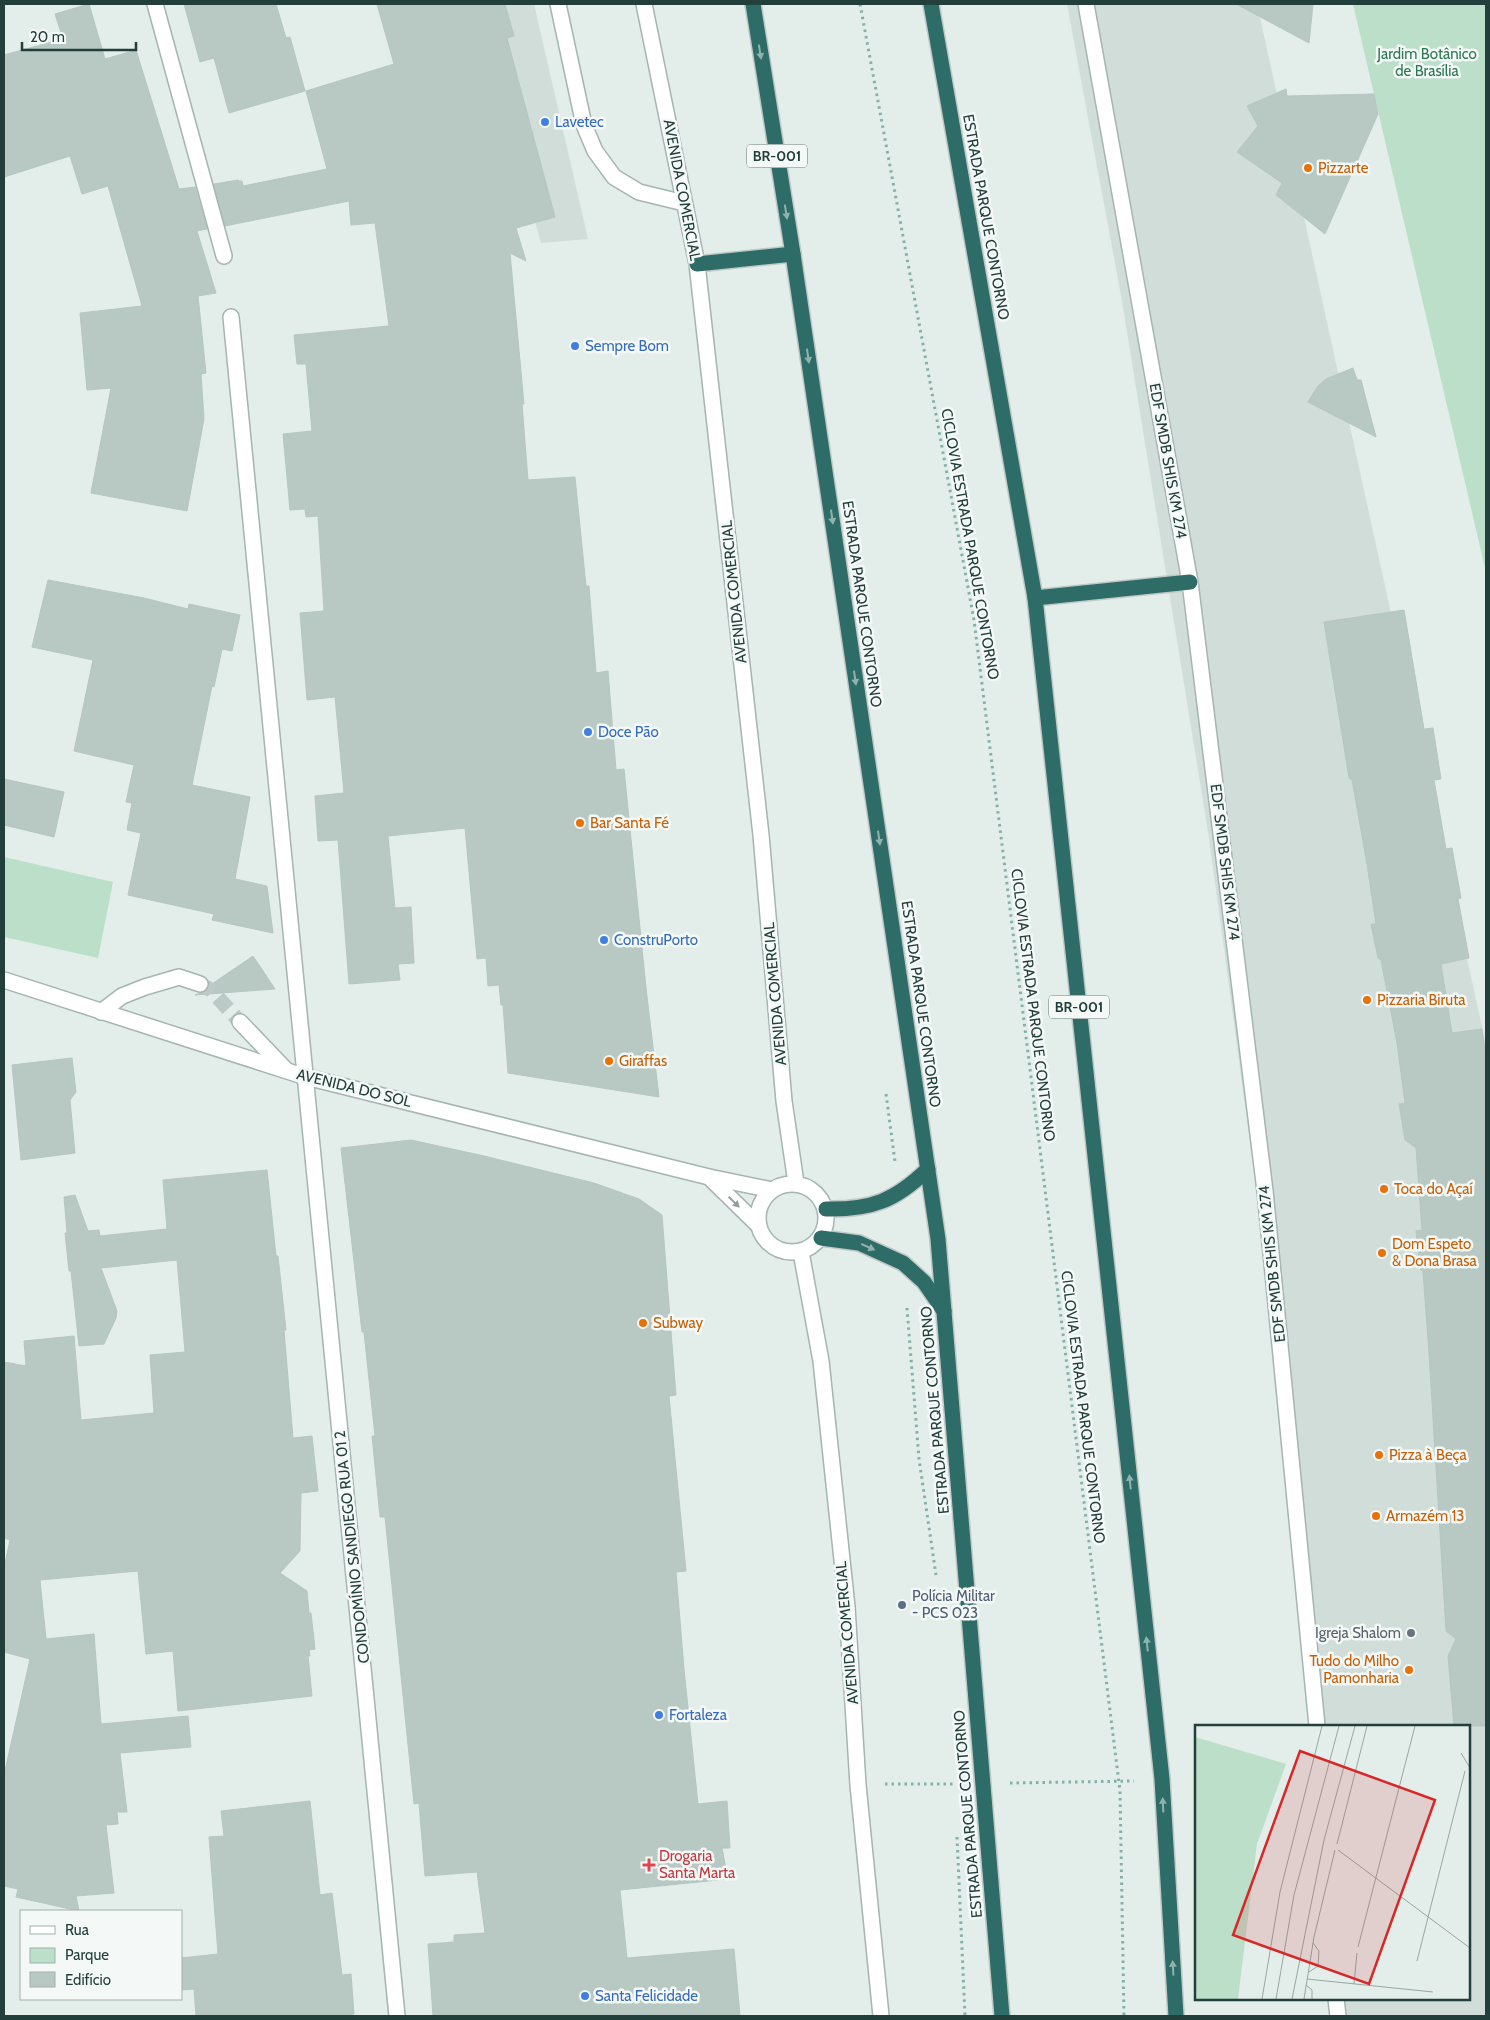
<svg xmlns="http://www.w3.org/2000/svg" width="1490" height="2020" viewBox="0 0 1490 2020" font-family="Cabin,sans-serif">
  <rect width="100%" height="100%" fill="#e3edea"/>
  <g fill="#d1ddd9">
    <path d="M 475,4 L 534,4 L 588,239 L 541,243 Z"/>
    <path d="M 1067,4 L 1257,4 L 1486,1045 L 1486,2016 L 1345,2016 L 1344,1999 L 1469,1999 L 1469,1726 L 1314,1726 L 1254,1172 L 1209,838 L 1122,301 Z"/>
  </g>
  <g fill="#bbdfc9">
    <path d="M 1353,4 L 1486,4 L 1486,572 Z"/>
    <path d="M 4,857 L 113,882 L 98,958 L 4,937 Z"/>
  </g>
  <g fill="#b8c8c3" stroke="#b5c7c2">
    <path d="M 89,4 L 105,59 L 136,50 L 179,189 L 195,187 L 207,229 L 197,231 L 216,293 L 198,296 L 206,373 L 201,374 L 204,419 L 187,511 L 91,493 L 111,388 L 87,390 L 80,313 L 142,306 L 108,186 L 82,194 L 70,156 L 4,177 L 4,55 L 63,39 L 55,14 Z"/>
    <path d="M 184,4 L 276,4 L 286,38 L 290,37 L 305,91 L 229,113 L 214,58 L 200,62 Z"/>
    <path d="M 377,4 L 505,4 L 514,36 L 507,38 L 555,217 L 516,228 L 526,261 L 510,253 L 524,404 L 522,404 L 528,480 L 575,477 L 586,586 L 589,586 L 596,673 L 608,671 L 616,770 L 624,769 L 646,988 L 659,1097 L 508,1073 L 503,1005 L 501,1005 L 499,985 L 488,986 L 486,958 L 477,959 L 465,828 L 388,836 L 395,908 L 411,907 L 414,963 L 398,964 L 400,980 L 349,984 L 338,840 L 318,841 L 315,796 L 344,793 L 335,697 L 307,700 L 300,613 L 324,611 L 318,516 L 306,517 L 305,509 L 290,510 L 283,434 L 312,431 L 306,364 L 297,364 L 294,335 L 389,326 L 375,223 L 351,225 L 349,201 L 225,226 L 214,184 L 238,180 L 239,181 L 242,181 L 243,186 L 327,169 L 306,91 L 394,64 Z"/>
    <path d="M 1236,4 L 1313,4 L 1309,43 Z"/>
    <path d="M 1286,89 L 1287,96 L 1374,94 L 1378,114 L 1325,234 L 1276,195 L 1282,183 L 1237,152 L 1258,126 L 1247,106 Z"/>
    <path d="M 1353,368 L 1357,380 L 1361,380 L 1376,437 L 1308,402 L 1318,386 L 1326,379 Z"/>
    <path d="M 48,580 L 144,598 L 188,609 L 189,604 L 240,615 L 232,651 L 222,649 L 214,687 L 212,686 L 192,785 L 250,797 L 235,879 L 267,886 L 273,933 L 212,920 L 214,914 L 128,895 L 141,833 L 127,830 L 132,803 L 126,802 L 134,765 L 74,751 L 93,660 L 32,647 Z"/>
    <path d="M 1404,610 L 1424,729 L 1433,728 L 1441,779 L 1434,780 L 1446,849 L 1452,848 L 1461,898 L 1458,899 L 1469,958 L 1441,964 L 1452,1033 L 1482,1029 L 1486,1057 L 1486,1726 L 1454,1726 L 1448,1656 L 1456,1639 L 1446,1631 L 1429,1353 L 1423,1272 L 1420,1268 L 1416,1231 L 1422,1230 L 1416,1148 L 1405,1140 L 1399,1104 L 1405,1103 L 1397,1043 L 1381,960 L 1378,958 L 1371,924 L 1376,924 L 1367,864 L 1352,780 L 1349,778 L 1324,622 Z"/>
    <path d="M 4,779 L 64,792 L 54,837 L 4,825 Z"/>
    <path d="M 253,956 L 275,989 L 195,995 L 206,991 L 209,986 Z"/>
    <path d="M 72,1058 L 76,1092 L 70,1100 L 75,1153 L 21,1160 L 12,1065 Z"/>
    <path d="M 411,1140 L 484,1156 L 594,1183 L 639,1199 L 662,1215 L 676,1395 L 669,1396 L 686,1571 L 676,1572 L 684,1669 L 698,1804 L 727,1801 L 730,1848 L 722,1848 L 728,1879 L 620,1890 L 627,1958 L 734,1949 L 740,2016 L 433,2016 L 428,1944 L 454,1942 L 454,1935 L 485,1933 L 477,1872 L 425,1876 L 419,1803 L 414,1804 L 385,1517 L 380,1517 L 372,1436 L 375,1436 L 364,1332 L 362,1332 L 341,1148 Z"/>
    <path d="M 267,1170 L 276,1256 L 278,1256 L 286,1330 L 284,1330 L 293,1438 L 312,1436 L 318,1491 L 301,1493 L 300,1551 L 280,1573 L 307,1591 L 309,1613 L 311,1613 L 315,1649 L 309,1650 L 310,1656 L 308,1656 L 312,1696 L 178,1711 L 173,1651 L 146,1654 L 138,1571 L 40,1580 L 46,1639 L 94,1634 L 101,1724 L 188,1716 L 191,1747 L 120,1753 L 127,1812 L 117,1812 L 118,1824 L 106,1825 L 114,1893 L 76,1896 L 79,1911 L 16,1897 L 18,1889 L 4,1886 L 4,1775 L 30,1659 L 4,1652 L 4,1568 L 10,1540 L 4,1538 L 4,1362 L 26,1366 L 24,1341 L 74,1336 L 81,1420 L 154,1413 L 150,1355 L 185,1352 L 177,1260 L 101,1268 L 117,1311 L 116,1318 L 104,1344 L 79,1346 L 71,1271 L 69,1271 L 65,1233 L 67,1233 L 64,1197 L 75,1195 L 88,1231 L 99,1230 L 100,1236 L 167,1229 L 163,1180 Z"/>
    <path d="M 310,1801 L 320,1895 L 332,1893 L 342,1975 L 351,1974 L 354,2014 L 339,2016 L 196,2016 L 194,1989 L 181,1990 L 181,1958 L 218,1954 L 209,1837 L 224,1836 L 221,1811 Z"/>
  </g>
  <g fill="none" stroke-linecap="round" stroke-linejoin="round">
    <path stroke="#bccac7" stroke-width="15" stroke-dasharray="15 8" stroke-linecap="butt" d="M 200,984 L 211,990 L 240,1022"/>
    <g stroke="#a5b5b2" stroke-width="18">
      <g id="minor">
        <path d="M 155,4 L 224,256"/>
        <path d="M 558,4 L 584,125 L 595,151 L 614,177 L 639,192 L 684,203"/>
        <path d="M 644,4 L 697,264 L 761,835 L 784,1101 L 796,1183"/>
        <path d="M 1086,4 L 1190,582 L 1265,1191 L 1317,1726"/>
        <path d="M 231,317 L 397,2016"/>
        <path d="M 4,980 L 306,1077 L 709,1177 L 772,1190"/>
        <path d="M 101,1012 L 122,996 L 145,987 L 179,977 L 200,984"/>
        <path d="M 240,1022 L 286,1070"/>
        <path d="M 709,1177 L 759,1226"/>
        <circle cx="792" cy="1218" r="34"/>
        <path d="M 801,1252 L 821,1361 L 847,1607 L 858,1785 L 881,2016"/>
        <path d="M 1336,1999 L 1338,2016"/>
      </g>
    </g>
    <g stroke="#c1c9c8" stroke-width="18">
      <g id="highway">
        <path d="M 753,4 L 793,254 L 938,1239 L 1002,2016"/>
        <path d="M 931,4 L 1035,598 L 1162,1779 L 1176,2016"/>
        <path d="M 697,264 L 793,254"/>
        <path d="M 1035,598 L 1190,582"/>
        <path d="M 826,1209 C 871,1210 895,1201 928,1169"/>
        <path d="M 821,1238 L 859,1243 L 903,1263 L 924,1282 L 944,1311"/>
      </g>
    </g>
    <g stroke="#83b1a9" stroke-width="3" stroke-dasharray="2.5 4" stroke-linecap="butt">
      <path d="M 860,4 L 974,620 L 1120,1791 L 1124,2016"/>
      <path d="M 886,1094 L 895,1162"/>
      <path d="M 907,1308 L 919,1459 L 936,1575"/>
      <path d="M 1010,1783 L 1134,1781"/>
      <path d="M 885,1784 L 956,1784"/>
      <path d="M 957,1837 L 965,2016"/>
    </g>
    <use href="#minor" stroke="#fff" stroke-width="15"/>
    <use href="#highway" stroke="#2d6c67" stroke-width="15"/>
  </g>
  <defs><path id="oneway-solid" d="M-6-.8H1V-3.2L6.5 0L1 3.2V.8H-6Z" transform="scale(1.25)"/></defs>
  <g fill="#90b2af">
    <use href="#oneway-solid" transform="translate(760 52) rotate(81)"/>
    <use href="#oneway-solid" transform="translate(786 212) rotate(81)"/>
    <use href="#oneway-solid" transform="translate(808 356) rotate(82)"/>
    <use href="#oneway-solid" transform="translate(832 517) rotate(82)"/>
    <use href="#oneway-solid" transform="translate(855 678) rotate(82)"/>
    <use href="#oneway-solid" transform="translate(879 838) rotate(82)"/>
    <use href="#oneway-solid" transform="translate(868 1247) rotate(24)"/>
    <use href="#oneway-solid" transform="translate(1130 1482) rotate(-96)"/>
    <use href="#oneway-solid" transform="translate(1147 1644) rotate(-96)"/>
    <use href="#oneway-solid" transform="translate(1163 1805) rotate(-93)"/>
    <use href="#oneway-solid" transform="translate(1173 1968) rotate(-93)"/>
  </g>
  <use fill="#909f9d" href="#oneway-solid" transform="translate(734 1202) rotate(44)"/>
  <g fill="#3f7fe0" stroke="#f4f9f7" stroke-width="2">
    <circle cx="545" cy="122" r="5"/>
    <circle cx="575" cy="346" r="5"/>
    <circle cx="588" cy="732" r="5"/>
    <circle cx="604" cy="940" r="5"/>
    <circle cx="659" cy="1715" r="5"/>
    <circle cx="585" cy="1996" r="5"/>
  </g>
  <g fill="#e8710a" stroke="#f4f9f7" stroke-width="2">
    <circle cx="1308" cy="168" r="5"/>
    <circle cx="580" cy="823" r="5"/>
    <circle cx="1367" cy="1000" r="5"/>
    <circle cx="609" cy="1061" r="5"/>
    <circle cx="1384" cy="1189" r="5"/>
    <circle cx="1382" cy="1253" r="5"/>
    <circle cx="643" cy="1323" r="5"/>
    <circle cx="1379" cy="1455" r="5"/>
    <circle cx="1376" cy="1516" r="5"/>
    <circle cx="1409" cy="1670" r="5"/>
  </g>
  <circle fill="#5c6f8a" stroke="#f4f9f7" stroke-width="2" cx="902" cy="1605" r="5"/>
  <circle fill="#6b7280" stroke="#f4f9f7" stroke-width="2" cx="1411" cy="1633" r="5"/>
  <path fill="#e0444e" stroke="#f4f9f7" stroke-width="2" d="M646.5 1857.5h5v5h5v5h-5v5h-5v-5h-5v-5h5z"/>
  <g text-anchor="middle" stroke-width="5" stroke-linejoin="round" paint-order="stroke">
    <g fill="#f4f9f7" stroke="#617773" stroke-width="1">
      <rect x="747" y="144.5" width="60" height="23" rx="4"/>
      <rect x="1049" y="995.5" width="60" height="23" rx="4"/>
    </g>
    <g font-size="14" font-weight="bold" fill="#223f3b">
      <text x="777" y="161">BR-001</text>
      <text x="1079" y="1012">BR-001</text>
    </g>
    <g font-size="15" fill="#2b7752" stroke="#f4f9f7">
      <text x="1427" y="59">Jardim Botânico<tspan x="1427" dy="17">de Brasília</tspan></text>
    </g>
    <g font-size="15" fill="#366cbe" stroke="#f4f9f7" text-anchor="start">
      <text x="555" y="127">Lavetec</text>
      <text x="585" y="351">Sempre Bom</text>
      <text x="598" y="737">Doce Pão</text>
      <text x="614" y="945">ConstruPorto</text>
      <text x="669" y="1720">Fortaleza</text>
      <text x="595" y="2001">Santa Felicidade</text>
    </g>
    <g font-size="15" fill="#c56008" stroke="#f4f9f7" text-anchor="start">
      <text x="1318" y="173">Pizzarte</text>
      <text x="590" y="828">Bar Santa Fé</text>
      <text x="1377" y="1005">Pizzaria Biruta</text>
      <text x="619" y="1066">Giraffas</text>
      <text x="1394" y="1194">Toca do Açaí</text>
      <text x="1392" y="1249">Dom Espeto<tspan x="1392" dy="17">&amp; Dona Brasa</tspan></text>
      <text x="653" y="1328">Subway</text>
      <text x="1389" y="1460">Pizza à Beça</text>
      <text x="1386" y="1521">Armazém 13</text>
      <text x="1399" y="1666" text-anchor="end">Tudo do Milho<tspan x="1399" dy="17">Pamonharia</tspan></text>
    </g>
    <g font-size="15" fill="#223f3b" stroke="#f4f9f7">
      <text transform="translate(682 190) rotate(79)" y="5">AVENIDA COMERCIAL</text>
      <text transform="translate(986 217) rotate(80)" y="5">ESTRADA PARQUE CONTORNO</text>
      <text transform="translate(1168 461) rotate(80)" y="5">EDF SMDB SHIS KM 274</text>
      <text transform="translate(970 544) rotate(80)" y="5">CICLOVIA ESTRADA PARQUE CONTORNO</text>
      <text transform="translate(734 592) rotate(-96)" y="5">AVENIDA COMERCIAL</text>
      <text transform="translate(862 604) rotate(82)" y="5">ESTRADA PARQUE CONTORNO</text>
      <text transform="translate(1225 862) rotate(83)" y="5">EDF SMDB SHIS KM 274</text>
      <text transform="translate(775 994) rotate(-95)" y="5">AVENIDA COMERCIAL</text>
      <text transform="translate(921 1004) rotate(82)" y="5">ESTRADA PARQUE CONTORNO</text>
      <text transform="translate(1033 1005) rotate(83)" y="5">CICLOVIA ESTRADA PARQUE CONTORNO</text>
      <text transform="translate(354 1088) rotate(14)" y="5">AVENIDA DO SOL</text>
      <text transform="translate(1272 1264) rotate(-96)" y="5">EDF SMDB SHIS KM 274</text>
      <text transform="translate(1083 1407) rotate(83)" y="5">CICLOVIA ESTRADA PARQUE CONTORNO</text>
      <text transform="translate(935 1410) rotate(-95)" y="5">ESTRADA PARQUE CONTORNO</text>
      <text transform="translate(352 1547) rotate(-96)" y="5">CONDOMÍNIO SANDIEGO RUA 01 2</text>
      <text transform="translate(847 1633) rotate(-95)" y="5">AVENIDA COMERCIAL</text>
      <text transform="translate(968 1814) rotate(-95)" y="5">ESTRADA PARQUE CONTORNO</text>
    </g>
    <g font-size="15" fill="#4e5e75" stroke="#f4f9f7" text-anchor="start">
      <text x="912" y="1601">Polícia Militar<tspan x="912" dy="17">- PCS 023</tspan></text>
    </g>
    <g font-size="15" fill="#5b616d" stroke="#f4f9f7" text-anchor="end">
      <text x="1401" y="1638">Igreja Shalom</text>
    </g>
    <g font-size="15" fill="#be3a42" stroke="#f4f9f7" text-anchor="start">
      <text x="659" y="1861">Drogaria<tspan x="659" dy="17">Santa Marta</tspan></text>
    </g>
  </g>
  <g transform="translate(1195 1725)">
    <rect width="275" height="275" fill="#e3edea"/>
    <path d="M 0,12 L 91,39 L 62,119 L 43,274 L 0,274 Z" fill="#bbdfc9"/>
    <path fill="none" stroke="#96a7a4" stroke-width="1" d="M 266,28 L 275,43M 142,119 L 172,1M 143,125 L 275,223M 163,222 L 220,1M 222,236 L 270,46M 114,247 L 123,241 L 124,226 L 118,218M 112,254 L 238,267M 159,259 L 162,228M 111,260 L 117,265 L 117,274M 67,274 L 85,167 L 127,1M 81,274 L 99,170 L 144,1M 97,274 L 129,115 L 160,1M 109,274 L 119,212 L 140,125"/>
    <path fill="#d62828" fill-opacity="0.15" stroke="#d62828" stroke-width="2.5" d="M 105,26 L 240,75 L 174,259 L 38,210 Z"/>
    <rect width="275" height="275" fill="none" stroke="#223f3b" stroke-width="2.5"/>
  </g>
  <rect width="1490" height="2020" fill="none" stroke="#223f3b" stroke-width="10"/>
  <rect x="20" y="1910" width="162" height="90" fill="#f4f9f7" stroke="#a0afac"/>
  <rect x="30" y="1926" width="25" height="8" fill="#ffffff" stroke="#a0afac"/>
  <text x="65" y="1935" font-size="15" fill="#223f3b">Rua</text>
  <rect x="30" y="1948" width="25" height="15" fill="#bbdfc9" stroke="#a0afac"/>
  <text x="65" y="1960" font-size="15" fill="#223f3b">Parque</text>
  <rect x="30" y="1972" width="25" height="15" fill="#b8c8c3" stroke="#a0afac"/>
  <text x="65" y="1985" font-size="15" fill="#223f3b">Edifício</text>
  <path d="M22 42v8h114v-8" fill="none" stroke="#223f3b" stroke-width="2.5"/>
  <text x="30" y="42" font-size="15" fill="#223f3b" stroke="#f4f9f7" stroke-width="4" paint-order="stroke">20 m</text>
</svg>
